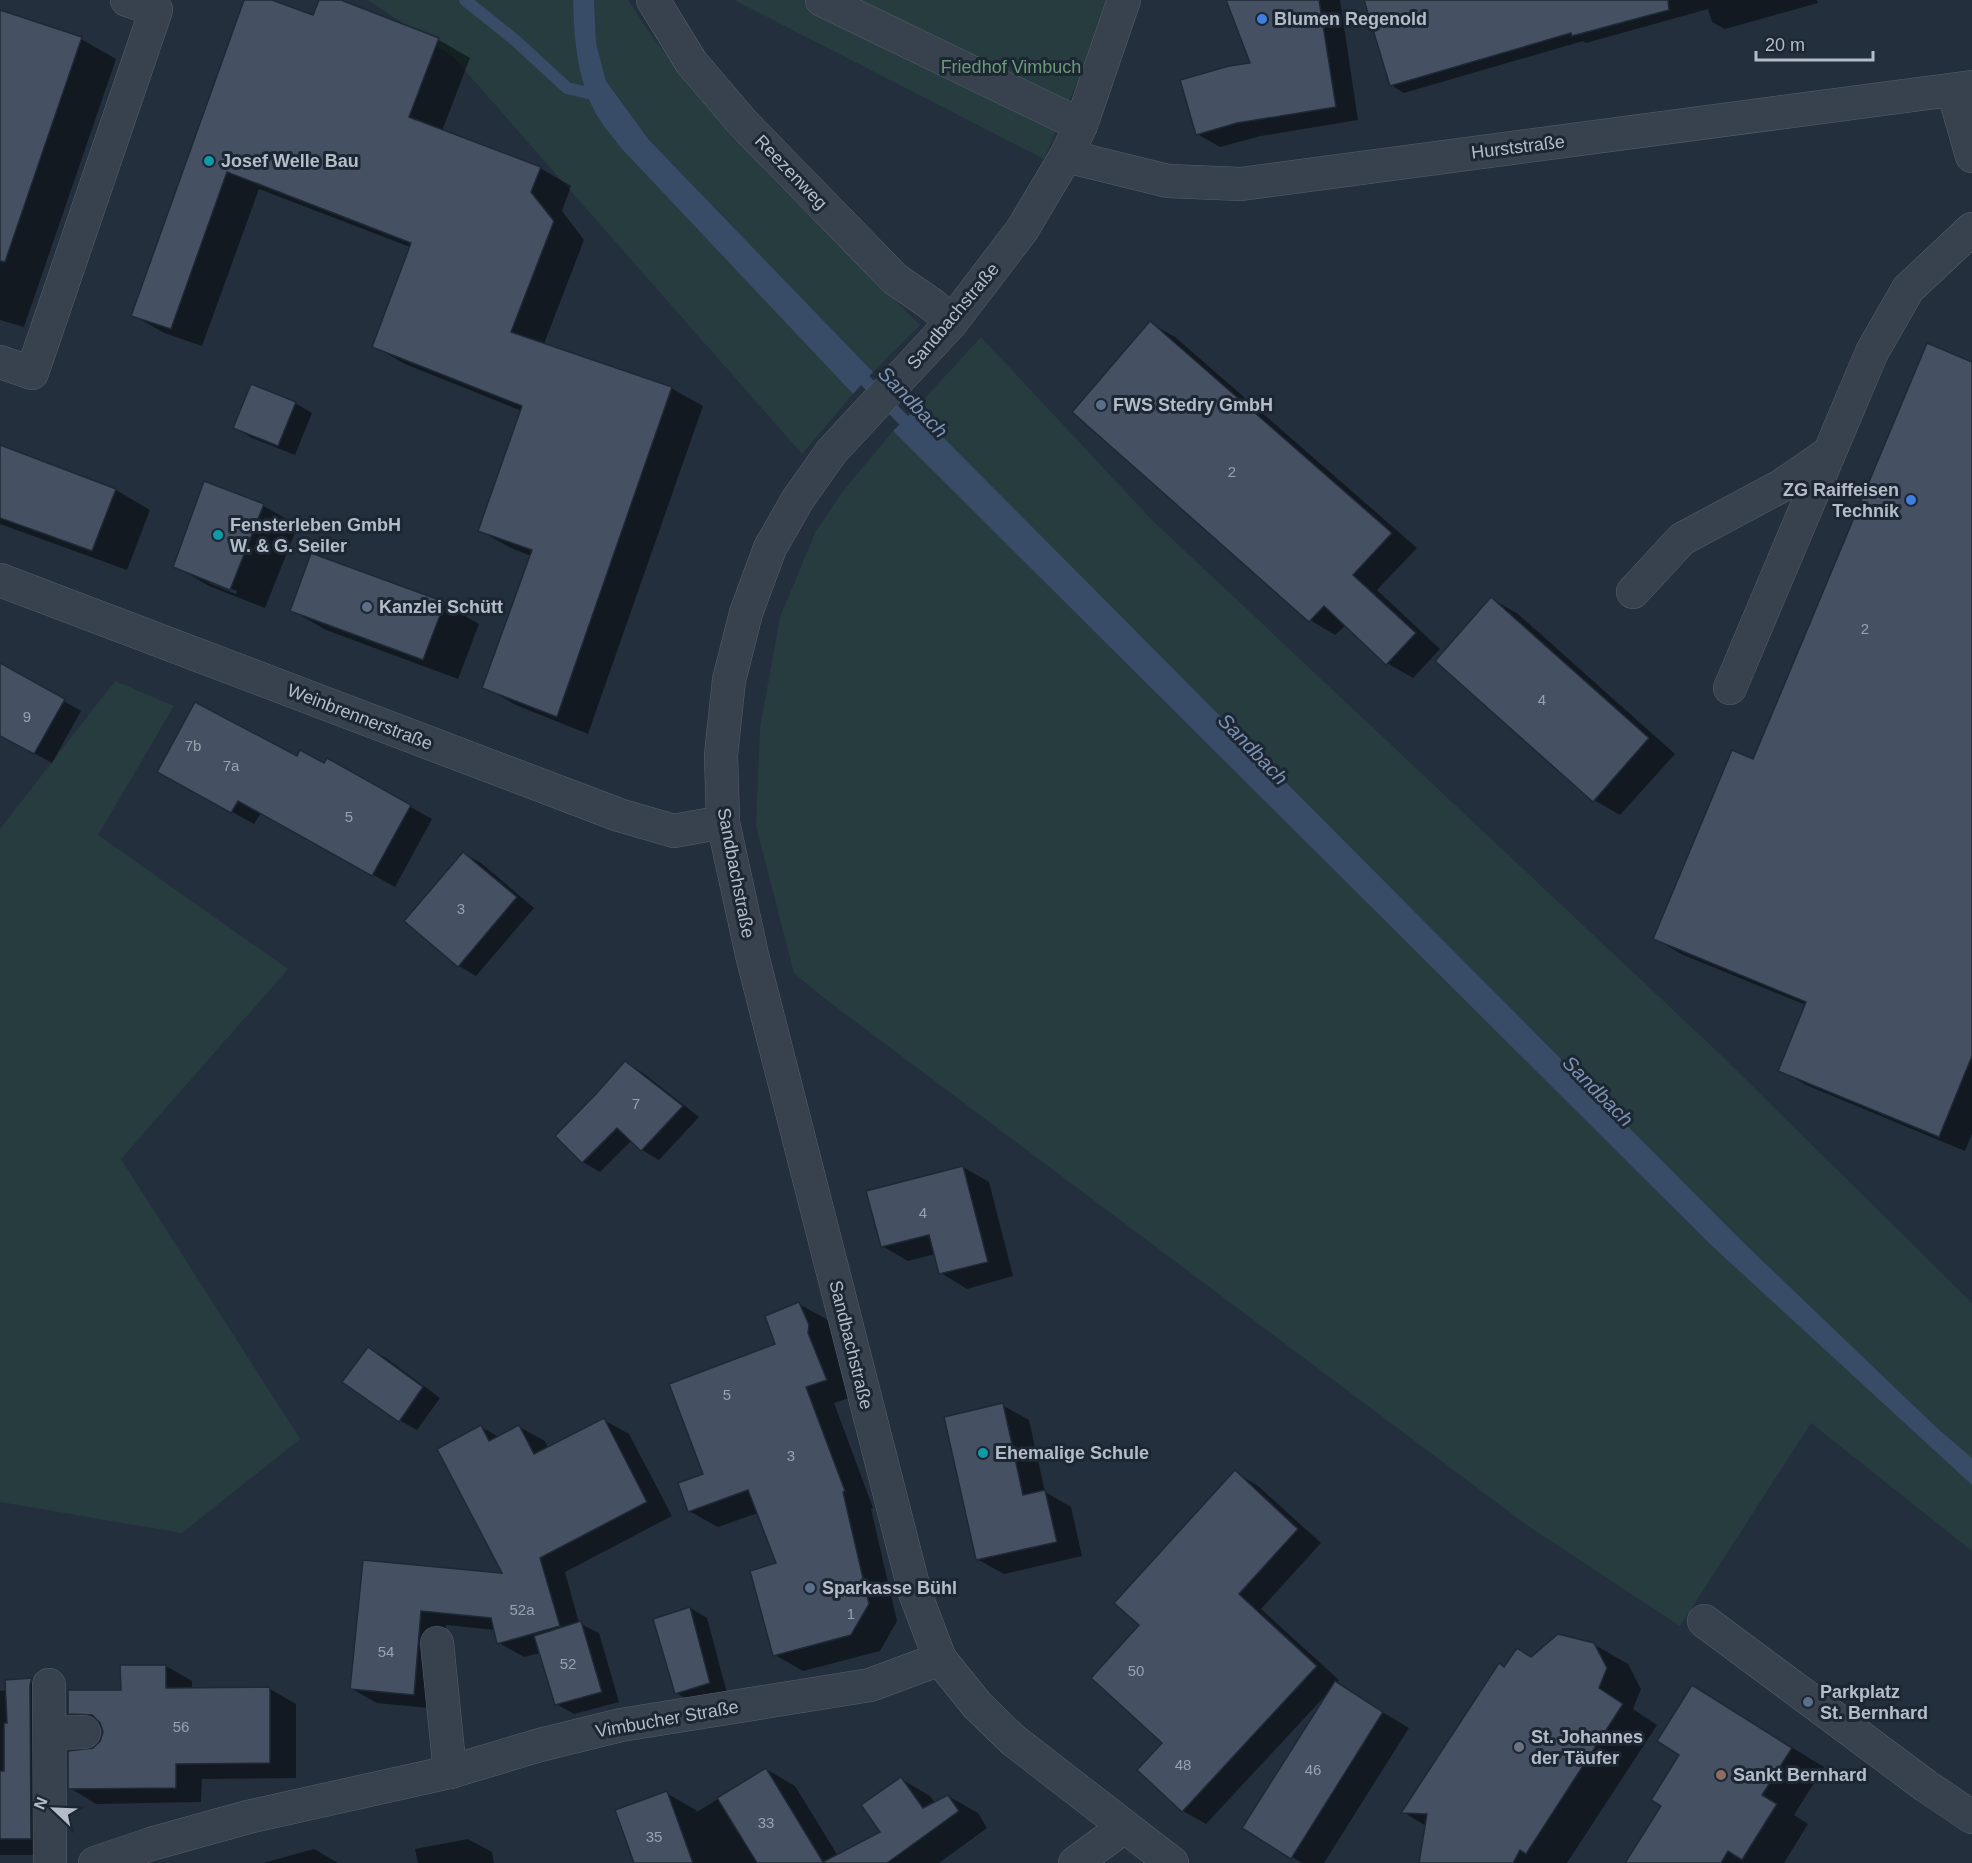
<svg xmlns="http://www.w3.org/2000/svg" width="1972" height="1863" viewBox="0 0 1972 1863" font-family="Arial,sans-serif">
  <rect width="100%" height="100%" fill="#242f3e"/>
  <g fill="#263c3f">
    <path d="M 368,0 L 573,0 C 574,40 577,78 596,114 C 603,126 613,137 621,148 L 853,394 L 802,454 L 453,57 Z"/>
    <path d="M 594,0 L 628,0 L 656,42 L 776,182 L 920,325 L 873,372 L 649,140 L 606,81 L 596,43 Z"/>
    <path d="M 734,0 L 1113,0 L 1044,159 Z"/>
    <path d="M 981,337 L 1152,520 L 1721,1055 L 1972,1303 L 1972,1458 L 1936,1427 L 1745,1244 L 915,409 Z"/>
    <path d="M 893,431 L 1712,1246 L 1972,1485 L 1972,1551 L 1811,1423 L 1680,1626 L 1528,1526 L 824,998 L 794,973 L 756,826 L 760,728 L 780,617 L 816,531 L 843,491 Z"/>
    <path d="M 115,681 L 174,706 L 98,835 L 288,969 L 121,1159 L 300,1439 L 182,1533 L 0,1502 L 0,829 Z"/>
  </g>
  <g fill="#394c67">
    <path d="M 573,0 L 594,0 L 596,43 L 606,81 L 649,140 L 873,372 L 853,394 L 621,148 C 613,137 603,126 596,114 C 577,78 574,40 573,0 Z"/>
    <path d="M 915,409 L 1745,1244 L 1936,1427 L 1972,1458 L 1972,1485 L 1712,1246 L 893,431 Z"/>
  </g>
  <g fill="#0007" fill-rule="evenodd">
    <path d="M 246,0 L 267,0 L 314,17 L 321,0 L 337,0 L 439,40 L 470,58 L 442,131 L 540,168 L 571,186 L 562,211 L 584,240 L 544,344 L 671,388 L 703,406 L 588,734 L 516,705 L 484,687 L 531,556 L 511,548 L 479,530 L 522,411 L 405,364 L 374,346 L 410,247 L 259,189 L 202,346 L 164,333 L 133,315 Z"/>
    <path d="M 1228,0 L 1340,0 L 1358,120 L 1261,136 L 1220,147 L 1197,134 L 1252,64 Z"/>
    <path d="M 1366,0 L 1817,0 L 1818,3 L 1725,29 L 1712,22 L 1708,9 L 1586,43 L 1583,41 L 1404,93 L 1391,85 Z"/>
    <path d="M 0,11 L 81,39 L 116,59 L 24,327 L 0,320 Z"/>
    <path d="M 1150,323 L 1175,337 L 1417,548 L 1377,590 L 1440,649 L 1413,678 L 1387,663 L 1346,625 L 1335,635 L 1310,620 Z"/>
    <path d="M 1972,363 L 1972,1134 L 1965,1151 L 1806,1085 L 1780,1070 L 1806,1005 L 1681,954 L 1655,938 Z"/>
    <path d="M 295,403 L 312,413 L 295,455 L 252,438 L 235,428 Z"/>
    <path d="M 0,446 L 116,490 L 150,510 L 127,570 L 0,524 Z"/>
    <path d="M 205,483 L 263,506 L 298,525 L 265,608 L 209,586 L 175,566 ZM 209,580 L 237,591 L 236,594 L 209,583 Z"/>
    <path d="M 312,555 L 444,604 L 479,624 L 458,679 L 326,630 L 291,610 Z"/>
    <path d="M 1492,599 L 1518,614 L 1675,754 L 1620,815 L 1594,800 Z"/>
    <path d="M 6,668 L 81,711 L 52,763 L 0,734 L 0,679 Z"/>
    <path d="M 297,758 L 325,765 L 327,760 L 432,819 L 395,887 L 261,813 L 254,824 L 181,784 Z"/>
    <path d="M 463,853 L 481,863 L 534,908 L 476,976 L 459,966 L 406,921 Z"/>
    <path d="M 626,1063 L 643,1073 L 699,1117 L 659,1160 L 642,1150 L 632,1140 L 600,1172 L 583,1162 Z"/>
    <path d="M 963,1167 L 989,1182 L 1013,1276 L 967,1289 L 941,1273 L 935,1254 L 908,1261 L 882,1246 Z"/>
    <path d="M 799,1304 L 828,1320 L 855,1396 L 834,1403 L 873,1508 L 871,1509 L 897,1621 L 880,1651 L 803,1671 L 775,1655 L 778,1564 L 758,1513 L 718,1527 L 689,1511 L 705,1475 Z"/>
    <path d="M 368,1348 L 386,1358 L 440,1398 L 417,1430 L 399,1420 Z"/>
    <path d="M 1002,1405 L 1029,1420 L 1045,1492 L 1071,1507 L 1082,1556 L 1004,1574 L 977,1559 Z"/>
    <path d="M 604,1420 L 629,1434 L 672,1516 L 565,1572 L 579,1623 L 599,1633 L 619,1702 L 574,1714 L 556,1704 L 540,1653 L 524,1657 L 499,1643 L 495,1630 L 446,1625 L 439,1709 L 377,1703 L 352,1689 L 364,1562 L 504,1575 L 481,1427 L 499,1437 L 519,1427 L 545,1441 L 548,1449 Z"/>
    <path d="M 1235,1472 L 1258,1486 L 1321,1543 L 1261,1609 L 1339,1680 L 1336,1684 L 1409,1728 L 1324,1863 L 1302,1863 L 1292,1857 L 1326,1695 L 1206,1824 L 1183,1811 L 1165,1742 L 1141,1625 Z"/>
    <path d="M 690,1608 L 707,1618 L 727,1693 L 694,1703 L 676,1693 Z"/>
    <path d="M 1593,1644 L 1628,1664 L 1641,1689 L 1633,1709 L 1657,1725 L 1567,1863 L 1424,1863 L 1426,1826 L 1403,1812 L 1505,1669 L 1532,1658 Z"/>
    <path d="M 166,1666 L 192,1681 L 192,1690 L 270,1689 L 296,1704 L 296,1778 L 202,1779 L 201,1802 L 96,1804 L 70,1788 L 94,1750 L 102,1742 L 104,1732 L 103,1729 L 96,1728 L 69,1713 L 123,1692 Z"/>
    <path d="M 32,1680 L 61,1696 L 60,1855 L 0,1855 L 0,1691 L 7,1690 L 7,1681 Z"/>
    <path d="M 1693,1687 L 1824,1767 L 1794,1815 L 1808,1824 L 1784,1863 L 1627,1863 L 1663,1806 L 1681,1754 Z"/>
    <path d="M 766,1769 L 795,1786 L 838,1856 L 882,1832 L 901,1779 L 930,1796 L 935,1803 L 948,1796 L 978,1813 L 987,1828 L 939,1863 L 636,1863 L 666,1793 L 696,1810 L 697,1812 Z"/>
    <path d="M 468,1839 L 492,1852 L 494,1863 L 418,1863 L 415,1849 Z"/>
    <path d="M 314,1849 L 338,1863 L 263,1863 Z"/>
  </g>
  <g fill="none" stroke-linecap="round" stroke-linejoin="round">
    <g stroke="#394c67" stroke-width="12">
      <path d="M 465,0 L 516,41 L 567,88 L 601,96"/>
      <path d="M 855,370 L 914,431"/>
    </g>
  </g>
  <g fill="#455162" stroke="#1f2835" stroke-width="1.5">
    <path d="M 244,0 L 272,0 L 313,15 L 319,0 L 341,0 L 439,38 L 409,117 L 541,167 L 531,192 L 554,221 L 511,332 L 672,387 L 557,717 L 482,688 L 532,550 L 478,531 L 522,406 L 372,347 L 411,243 L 227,172 L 171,329 L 131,316 Z"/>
    <path d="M 1226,0 L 1319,0 L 1336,107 L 1237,123 L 1196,135 L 1180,80 L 1229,66 L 1250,63 Z"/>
    <path d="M 1364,0 L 1668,0 L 1669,10 L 1572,36 L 1571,33 L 1390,86 Z"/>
    <path d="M 0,10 L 82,37 L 5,262 L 0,261 Z"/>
    <path d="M 1150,321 L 1392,533 L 1353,575 L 1416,633 L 1386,665 L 1324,606 L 1309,622 L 1072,412 Z"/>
    <path d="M 1927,343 L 1972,362 L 1972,1056 L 1939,1137 L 1778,1071 L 1806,1002 L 1653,939 L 1732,750 L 1753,759 Z"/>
    <path d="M 251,384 L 296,402 L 278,446 L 233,428 Z"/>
    <path d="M 0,445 L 116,489 L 92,551 L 0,518 Z"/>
    <path d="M 204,481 L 264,504 L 230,590 L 173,567 Z"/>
    <path d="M 311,553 L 445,602 L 423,660 L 290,611 Z"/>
    <path d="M 1491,597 L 1649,738 L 1593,802 L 1435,661 Z"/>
    <path d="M 0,663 L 65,699 L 34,754 L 0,736 Z"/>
    <path d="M 195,702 L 297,756 L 300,750 L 324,763 L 327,758 L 411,805 L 372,876 L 238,801 L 231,813 L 157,772 Z"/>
    <path d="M 463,852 L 517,897 L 458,967 L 404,921 Z"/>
    <path d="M 625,1061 L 683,1106 L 641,1151 L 617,1128 L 582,1163 L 555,1136 L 596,1094 Z"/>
    <path d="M 963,1166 L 988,1262 L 939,1274 L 929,1235 L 881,1247 L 866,1191 Z"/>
    <path d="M 799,1302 L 809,1325 L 808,1333 L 827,1380 L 806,1387 L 845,1491 L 843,1492 L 869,1604 L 851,1635 L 773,1656 L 750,1571 L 776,1563 L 748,1490 L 688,1512 L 678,1483 L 703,1474 L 669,1384 L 775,1344 L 765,1316 Z"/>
    <path d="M 368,1347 L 423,1387 L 399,1422 L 342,1382 Z"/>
    <path d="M 1003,1403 L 1023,1495 L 1045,1490 L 1057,1542 L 976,1560 L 944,1417 Z"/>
    <path d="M 604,1418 L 647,1502 L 540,1558 L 560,1626 L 497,1644 L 491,1618 L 421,1611 L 414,1695 L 350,1689 L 363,1560 L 502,1573 L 437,1449 L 481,1425 L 489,1441 L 519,1425 L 534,1454 Z"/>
    <path d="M 1235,1470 L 1298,1529 L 1239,1594 L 1317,1666 L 1182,1812 L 1137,1770 L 1162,1743 L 1091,1678 L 1139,1625 L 1114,1603 Z"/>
    <path d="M 690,1607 L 710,1683 L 675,1694 L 653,1619 Z"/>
    <path d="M 581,1621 L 602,1692 L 555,1705 L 534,1636 Z"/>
    <path d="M 1558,1634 L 1594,1643 L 1607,1668 L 1599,1688 L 1623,1704 L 1526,1854 L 1520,1850 L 1513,1863 L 1419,1863 L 1427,1814 L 1401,1813 L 1499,1663 L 1504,1667 L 1517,1648 L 1531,1657 Z"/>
    <path d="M 120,1665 L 166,1665 L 166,1688 L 270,1687 L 270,1763 L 176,1764 L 176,1788 L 68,1789 L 68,1751 L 93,1748 L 100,1741 L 103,1732 L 100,1723 L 92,1715 L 68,1714 L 68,1690 L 121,1690 Z"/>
    <path d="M 32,1678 L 30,1685 L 31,1839 L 0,1839 L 0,1771 L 4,1771 L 4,1723 L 7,1723 L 5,1680 Z"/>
    <path d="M 1335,1681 L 1383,1712 L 1291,1859 L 1242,1828 Z"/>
    <path d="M 1692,1685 L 1792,1748 L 1762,1795 L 1777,1804 L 1742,1860 L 1728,1851 L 1721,1863 L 1625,1863 L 1661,1806 L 1651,1800 L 1679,1755 L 1657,1741 Z"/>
    <path d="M 766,1768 L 823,1862 L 880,1832 L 861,1805 L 901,1777 L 923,1808 L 948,1795 L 959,1811 L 887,1863 L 757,1863 L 717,1798 Z"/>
    <path d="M 667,1791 L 693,1863 L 634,1863 L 615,1810 Z"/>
  </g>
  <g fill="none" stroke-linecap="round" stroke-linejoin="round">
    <g stroke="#565f6c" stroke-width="34">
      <g id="minor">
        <path d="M 653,0 L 691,62 L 743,123 L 895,279 L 934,306 L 951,323"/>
        <path d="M 822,0 L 1081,125"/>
        <path d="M 1124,0 L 1081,125 L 1066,156 L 1022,230 L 951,323 L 832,451 L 798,499 L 770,548 L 746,613 L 729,680 L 721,755 L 723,822 L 752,955 L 915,1593 L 940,1659 L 977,1705 L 1013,1740 L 1172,1863"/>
        <path d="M 1953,90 L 1972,156"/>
        <path d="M 1066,156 L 1168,181 L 1241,184 L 1972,87"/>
        <path d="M 0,362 L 32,373 L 156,10 L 127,0"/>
        <path d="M 0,580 L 619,815 L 674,831 L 723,822"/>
        <path d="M 1633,592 L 1682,539 L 1781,486 L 1829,453"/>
        <path d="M 1730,688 L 1872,352 L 1908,289 L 1972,229"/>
        <path d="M 1704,1621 L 1926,1786 L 1972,1817"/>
        <path d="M 437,1643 L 450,1772"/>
        <path d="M 49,1685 L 50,1863"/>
        <path d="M 50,1733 L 84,1732"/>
        <path d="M 95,1863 L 151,1844 L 248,1817 L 450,1772 L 540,1745 L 621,1725 L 870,1685 L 940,1659"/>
        <path d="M 1075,1863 L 1124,1827"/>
      </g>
    </g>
    <use href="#minor" stroke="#38414e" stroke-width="33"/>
  </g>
  <g fill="#3f7fe0" stroke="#1d2633" stroke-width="2">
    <circle cx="1262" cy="19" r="6"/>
    <circle cx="1911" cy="500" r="6"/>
  </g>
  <g fill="#0f9aa8" stroke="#1d2633" stroke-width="2">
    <circle cx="209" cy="161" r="6"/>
    <circle cx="218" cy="535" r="6"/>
    <circle cx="983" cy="1453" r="6"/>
  </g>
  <g fill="#5c6f8a" stroke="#1d2633" stroke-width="2">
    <circle cx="1101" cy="405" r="6"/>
    <circle cx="367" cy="607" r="6"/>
    <circle cx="810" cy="1588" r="6"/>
    <circle cx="1808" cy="1702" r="6"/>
  </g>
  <circle fill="#6b7280" stroke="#1d2633" stroke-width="2" cx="1519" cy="1747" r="6"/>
  <circle fill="#8d6e63" stroke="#1d2633" stroke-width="2" cx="1721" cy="1775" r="6"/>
  <g text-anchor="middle" stroke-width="6" stroke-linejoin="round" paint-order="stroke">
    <g font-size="15" fill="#98a1af">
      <text x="1232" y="477">2</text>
      <text x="1865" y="634">2</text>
      <text x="1542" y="705">4</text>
      <text x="27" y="722">9</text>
      <text x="193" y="751">7b</text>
      <text x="231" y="771">7a</text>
      <text x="349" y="822">5</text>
      <text x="461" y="914">3</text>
      <text x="636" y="1109">7</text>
      <text x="923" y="1218">4</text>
      <text x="727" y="1400">5</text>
      <text x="791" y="1461">3</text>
      <text x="522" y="1615">52a</text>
      <text x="851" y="1619">1</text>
      <text x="386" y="1657">54</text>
      <text x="568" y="1669">52</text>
      <text x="1136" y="1676">50</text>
      <text x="181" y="1732">56</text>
      <text x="1183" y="1770">48</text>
      <text x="1313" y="1775">46</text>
      <text x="766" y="1828">33</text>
      <text x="654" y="1842">35</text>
    </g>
    <g font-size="18" font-weight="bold" fill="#b4bcc9" stroke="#1d2633" text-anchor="start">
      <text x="1274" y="25">Blumen Regenold</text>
      <text x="221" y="167">Josef Welle Bau</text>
      <text x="1113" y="411">FWS Stedry GmbH</text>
      <text x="1899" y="496" text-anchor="end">ZG Raiffeisen<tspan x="1899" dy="21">Technik</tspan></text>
      <text x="230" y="531">Fensterleben GmbH<tspan x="230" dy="21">W. &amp; G. Seiler</tspan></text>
      <text x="379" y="613">Kanzlei Schütt</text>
      <text x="995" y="1459">Ehemalige Schule</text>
      <text x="822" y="1594">Sparkasse Bühl</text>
      <text x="1820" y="1698">Parkplatz<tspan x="1820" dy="21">St. Bernhard</tspan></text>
      <text x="1531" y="1743">St. Johannes<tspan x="1531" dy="21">der Täufer</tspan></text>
      <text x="1733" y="1781">Sankt Bernhard</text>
    </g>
    <g font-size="18" fill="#6b9a76" stroke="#1d2633">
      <text x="1011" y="73">Friedhof Vimbuch</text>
    </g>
    <g font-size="18" fill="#b4bcc9" stroke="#1d2633">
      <text transform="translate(1518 147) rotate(-7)" y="6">Hurststraße</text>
      <text transform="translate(791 172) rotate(46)" y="6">Reezenweg</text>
      <text transform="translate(953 316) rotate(-50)" y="6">Sandbachstraße</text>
      <text transform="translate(360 717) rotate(21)" y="6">Weinbrennerstraße</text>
      <text transform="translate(736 873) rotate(79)" y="6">Sandbachstraße</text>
      <text transform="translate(851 1345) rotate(76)" y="6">Sandbachstraße</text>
      <text transform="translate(667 1719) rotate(-10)" y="6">Vimbucher Straße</text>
    </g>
    <g font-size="20" font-style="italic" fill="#7c92b1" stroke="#1d2633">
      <text transform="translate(913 402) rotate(46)" y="7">Sandbach</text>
      <text transform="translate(1253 749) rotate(46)" y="7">Sandbach</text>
      <text transform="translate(1598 1091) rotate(45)" y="7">Sandbach</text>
    </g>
  </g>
  <g transform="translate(54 1809) rotate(293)" stroke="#1d2633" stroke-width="4.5" paint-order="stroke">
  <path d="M0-4.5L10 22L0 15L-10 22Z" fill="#b4bcc9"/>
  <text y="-9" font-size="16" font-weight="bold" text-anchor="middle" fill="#b4bcc9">N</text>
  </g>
  <path d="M1756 51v9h117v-9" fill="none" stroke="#b4bcc9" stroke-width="3"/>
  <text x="1765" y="51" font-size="18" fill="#b4bcc9" stroke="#1d2633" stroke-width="4.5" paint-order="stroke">20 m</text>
</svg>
